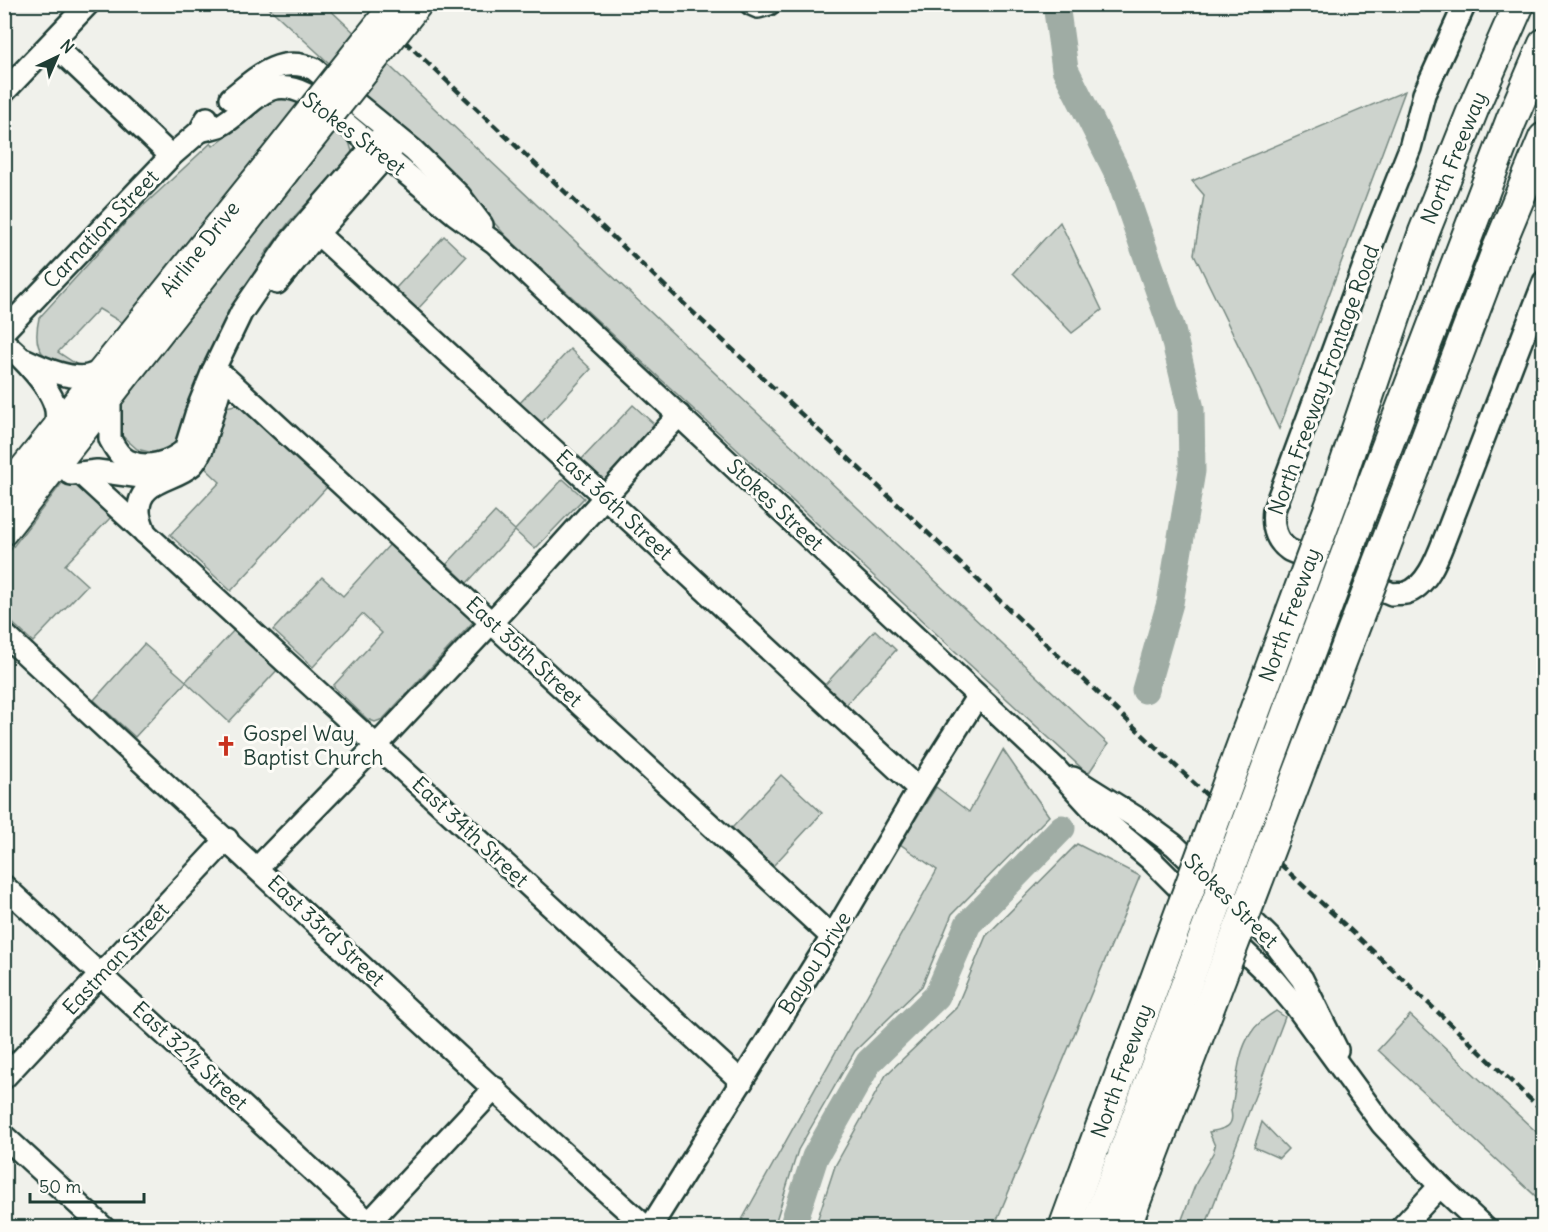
<svg xmlns="http://www.w3.org/2000/svg" width="1548" height="1232" viewBox="0 0 1548 1232" font-family="Delius,sans-serif">
  <rect width="100%" height="100%" fill="#f0f1eb"/>
  <filter id="ink" filterUnits="userSpaceOnUse"><feTurbulence type="fractalNoise" baseFrequency=".0167" numOctaves="2"/><feDisplacementMap in="SourceGraphic" scale="12" xChannelSelector="R" yChannelSelector="G"/><feConvolveMatrix kernelMatrix="1 2 1 2 8 2 1 2 1" color-interpolation-filters="sRGB"/></filter>
  <g filter="url(#ink)">
    <g fill="#cdd3cd" stroke="#768880" stroke-width="1.5">
      <path d="M 266,5 L 325,5 L 1108,744 L 1088,774 L 506,236 L 456,180 Z"/>
      <path d="M 1405,91 L 1279,429 L 1194,254 L 1204,195 L 1192,181 Z"/>
      <path d="M 274,96 L 302,100 L 349,141 L 353,155 L 290,221 L 264,255 L 268,259 L 183,437 L 173,448 L 153,453 L 137,449 L 119,433 L 117,411 L 181,327 L 291,189 L 295,181 L 263,153 L 260,153 L 124,324 L 99,309 L 58,352 L 79,366 C 72,368 67,366 60,364 C 36,356 34,341 39,318 L 129,219 L 211,143 L 213,146 L 267,105 L 265,100 Z"/>
      <path d="M 1060,222 L 1102,310 L 1072,333 L 1013,273 Z"/>
      <path d="M 444,236 L 466,257 L 417,310 L 395,289 Z"/>
      <path d="M 570,349 L 591,369 L 540,424 L 519,404 Z"/>
      <path d="M 240,404 L 329,485 L 231,591 L 170,535 L 220,482 L 202,465 L 221,411 L 226,407 Z"/>
      <path d="M 633,405 L 654,424 L 609,477 L 602,481 L 581,460 Z"/>
      <path d="M 563,479 L 584,498 L 535,549 L 515,531 L 467,583 L 447,564 L 495,512 L 515,530 Z"/>
      <path d="M 73,482 L 78,482 L 112,516 L 65,565 L 87,585 L 33,642 L 5,616 L 5,557 L 62,483 Z"/>
      <path d="M 392,542 L 472,619 L 473,622 L 383,719 L 375,722 L 367,719 L 333,686 L 382,633 L 362,614 L 313,667 L 273,630 L 322,577 L 343,596 Z"/>
      <path d="M 237,627 L 280,667 L 229,722 L 186,682 L 135,737 L 94,700 L 144,644 L 186,681 Z"/>
      <path d="M 875,630 L 896,650 L 845,706 L 823,687 Z"/>
      <path d="M 1003,750 L 1049,816 L 952,914 L 922,986 L 855,1051 L 798,1150 L 774,1227 L 738,1227 L 937,870 L 900,844 L 936,787 L 969,812 Z"/>
      <path d="M 781,775 L 822,813 L 773,866 L 732,828 Z"/>
      <path d="M 1077,844 L 1140,876 L 994,1227 L 815,1227 L 835,1166 L 886,1075 L 956,1008 L 986,936 Z"/>
      <path d="M 1276,1011 L 1285,1017 L 1205,1227 L 1179,1227 L 1196,1183 L 1213,1153 L 1215,1146 L 1209,1132 C 1223,1129 1235,1128 1231,1111 C 1237,1086 1236,1054 1251,1033 C 1257,1023 1267,1017 1276,1011 Z"/>
      <path d="M 1410,1015 L 1543,1138 L 1543,1203 L 1378,1050 Z"/>
      <path d="M 1262,1122 L 1288,1149 L 1279,1158 L 1254,1147 Z"/>
    </g>
    <g fill="none" stroke-linecap="round" stroke-linejoin="round">
      <g stroke="#9faca4" stroke-width="27">
        <path d="M 1056,4 L 1065,69 L 1118,174 L 1171,326 L 1191,409 L 1192,471 L 1170,603 L 1145,690"/>
        <path d="M 792,1228 L 815,1157 L 869,1062 L 937,996 L 968,924 L 1062,828"/>
      </g>
      <g stroke="#1f3d34" stroke-width="26">
        <g id="minor">
          <path d="M 751,4 L 758,7 L 769,4"/>
          <path d="M 1465,4 L 1424,94 L 1410,148 L 1378,228 L 1274,510 C 1272,527 1275,540 1289,550 L 1392,594 C 1396,593 1402,594 1406,593 C 1427,587 1438,556 1445,538 L 1544,282"/>
          <path d="M 52,43 L 171,156"/>
          <path d="M 4,92 L 88,4"/>
          <path d="M 231,98 C 256,78 279,54 314,69 L 413,150 L 460,196 L 482,225"/>
          <path d="M 200,131 C 206,129 213,128 219,126 C 250,111 263,72 306,94 C 315,99 324,107 333,113 L 455,214 L 495,243 L 1055,768 L 1098,815 L 1150,859 L 1195,904"/>
          <path d="M 307,224 L 594,487 L 919,789"/>
          <path d="M 277,283 L 318,233 L 393,148"/>
          <path d="M 4,331 L 171,156 L 200,131 L 207,118"/>
          <path d="M 4,342 C 21,357 52,387 56,410 C 57,416 56,424 56,430"/>
          <path d="M 26,360 C 43,368 75,383 94,374 C 98,373 102,369 105,366"/>
          <path d="M 213,371 L 224,376 L 832,937"/>
          <path d="M 110,397 L 110,439 C 114,447 120,457 128,461 C 147,470 169,463 185,450 L 198,408 L 213,371 L 241,313 L 289,243 L 382,136"/>
          <path d="M 80,473 L 742,1082"/>
          <path d="M 71,474 L 97,471 L 156,479"/>
          <path d="M 145,533 C 143,526 139,518 139,511 C 138,480 174,481 192,465 C 196,461 199,455 202,449 L 223,378"/>
          <path d="M 4,634 L 541,1133 L 647,1228"/>
          <path d="M 1073,778 L 1140,820 L 1174,845 L 1205,875"/>
          <path d="M 258,867 L 376,746 L 504,609 L 679,415"/>
          <path d="M 4,886 L 375,1228"/>
          <path d="M 1236,905 L 1272,940 L 1302,979 L 1337,1050"/>
          <path d="M 1226,934 L 1274,980 L 1295,1005 L 1382,1124 L 1440,1186 L 1485,1228"/>
          <path d="M 4,1078 L 227,839"/>
          <path d="M 4,1136 L 104,1228"/>
          <path d="M 364,1228 L 495,1088"/>
          <path d="M 650,1228 L 832,937 L 919,789 L 977,697"/>
          <path d="M 1401,1228 L 1440,1186"/>
        </g>
      </g>
      <g stroke="#1f3d34" stroke-width="30">
        <g id="major">
          <path d="M 4,492 L 270,161"/>
          <path d="M 4,532 L 285,173"/>
        </g>
      </g>
      <g stroke="#1f3d34" stroke-width="34">
        <g id="highway">
          <path d="M 1415,468 L 1497,251 L 1544,138"/>
          <path d="M 1335,494 L 1424,232 L 1476,102 L 1519,4"/>
          <path d="M 1363,509 L 1511,121 L 1544,44"/>
          <path d="M 1064,1228 L 1093,1149"/>
          <path d="M 1095,1228 L 1123,1155"/>
          <path d="M 1125,1228 L 1147,1170"/>
        </g>
      </g>
      <use href="#minor" stroke="#fdfcf7" stroke-width="21"/>
      <use href="#major" stroke="#fdfcf7" stroke-width="26"/>
      <use href="#highway" stroke="#fdfcf7" stroke-width="30"/>
      <path stroke="#1f3d34" stroke-width="4.5" stroke-dasharray="9 4.5" stroke-linecap="butt" d="M 365,4 L 1544,1112"/>
      <g stroke="#1f3d34" stroke-width="30" stroke-linecap="butt">
        <g id="major-bridge">
          <path d="M 270,161 L 394,4"/>
          <path d="M 285,173 L 419,4"/>
        </g>
      </g>
      <g stroke="#1f3d34" stroke-width="34" stroke-linecap="butt">
        <g id="highway-bridge">
          <path d="M 1093,1149 L 1335,494"/>
          <path d="M 1123,1155 L 1363,509"/>
          <path d="M 1147,1170 L 1415,468"/>
        </g>
      </g>
      <use href="#major-bridge" stroke="#fdfcf7" stroke-width="26"/>
      <use href="#highway-bridge" stroke="#fdfcf7" stroke-width="30"/>
    </g>
  </g>
  <defs>
    <g id="church-bare" transform="scale(1.62)"><path d="M-1.2-6h2.4v3.5h3.3v2.4h-3.3V6h-2.4V-.1h-3.3v-2.4h3.3Z" fill="#c8321e" stroke="#fdfcf7" stroke-width="2.5" paint-order="stroke"/></g>
  </defs>
  <g fill-rule="evenodd">
    <use href="#church-bare" x="226" y="746"/>
  </g>
  <g text-anchor="middle" stroke-width="6" stroke-linejoin="round" paint-order="stroke">
    <g font-size="21" fill="#1f3d34" stroke="#fdfcf7">
      <text transform="translate(354 134) rotate(37)" y="7">Stokes Street</text>
      <text transform="translate(1454 158) rotate(-68)" y="7">North Freeway</text>
      <text transform="translate(101 229) rotate(-46)" y="7">Carnation Street</text>
      <text transform="translate(200 249) rotate(-52)" y="7">Airline Drive</text>
      <text transform="translate(1324 380) rotate(-70)" y="7">North Freeway Frontage Road</text>
      <text transform="translate(614 505) rotate(43)" y="7">East 36th Street</text>
      <text transform="translate(775 505) rotate(43)" y="7">Stokes Street</text>
      <text transform="translate(1290 615) rotate(-70)" y="7">North Freeway</text>
      <text transform="translate(524 652) rotate(43)" y="7">East 35th Street</text>
      <text transform="translate(470 832) rotate(43)" y="7">East 34th Street</text>
      <text transform="translate(1231 901) rotate(45)" y="7">Stokes Street</text>
      <text transform="translate(326 931) rotate(43)" y="7">East 33rd Street</text>
      <text transform="translate(116 959) rotate(-47)" y="7">Eastman Street</text>
      <text transform="translate(815 963) rotate(-58)" y="7">Bayou Drive</text>
      <text transform="translate(190 1056) rotate(43)" y="7">East 32½ Street</text>
      <text transform="translate(1122 1071) rotate(-70)" y="7">North Freeway</text>
    </g>
    <g font-size="21" fill="#1f3d34" stroke="#fdfcf7" text-anchor="start">
      <text x="243" y="741">Gospel Way<tspan x="243" dy="24">Baptist Church</tspan></text>
    </g>
  </g>
  <rect width="1548" height="1232" fill="none" stroke="#fdfcf7" stroke-width="24"/>
  <rect x="12" y="12" width="1524" height="1208" fill="none" stroke="#1f3d34" stroke-width="2" filter="url(#ink)"/>
  <g transform="translate(57 57) rotate(44)" stroke="#fdfcf7" stroke-width="4.5" paint-order="stroke">
  <path d="M0-4.5L10 22L0 15L-10 22Z" fill="#1f3d34"/>
  <text y="-9" font-size="16" font-weight="bold" text-anchor="middle" fill="#1f3d34">N</text>
  </g>
  <path d="M30 1193v9h114v-9" fill="none" stroke="#1f3d34" stroke-width="3"/>
  <text x="39" y="1193" font-size="18" fill="#1f3d34" stroke="#fdfcf7" stroke-width="4.5" paint-order="stroke">50 m</text>
</svg>
